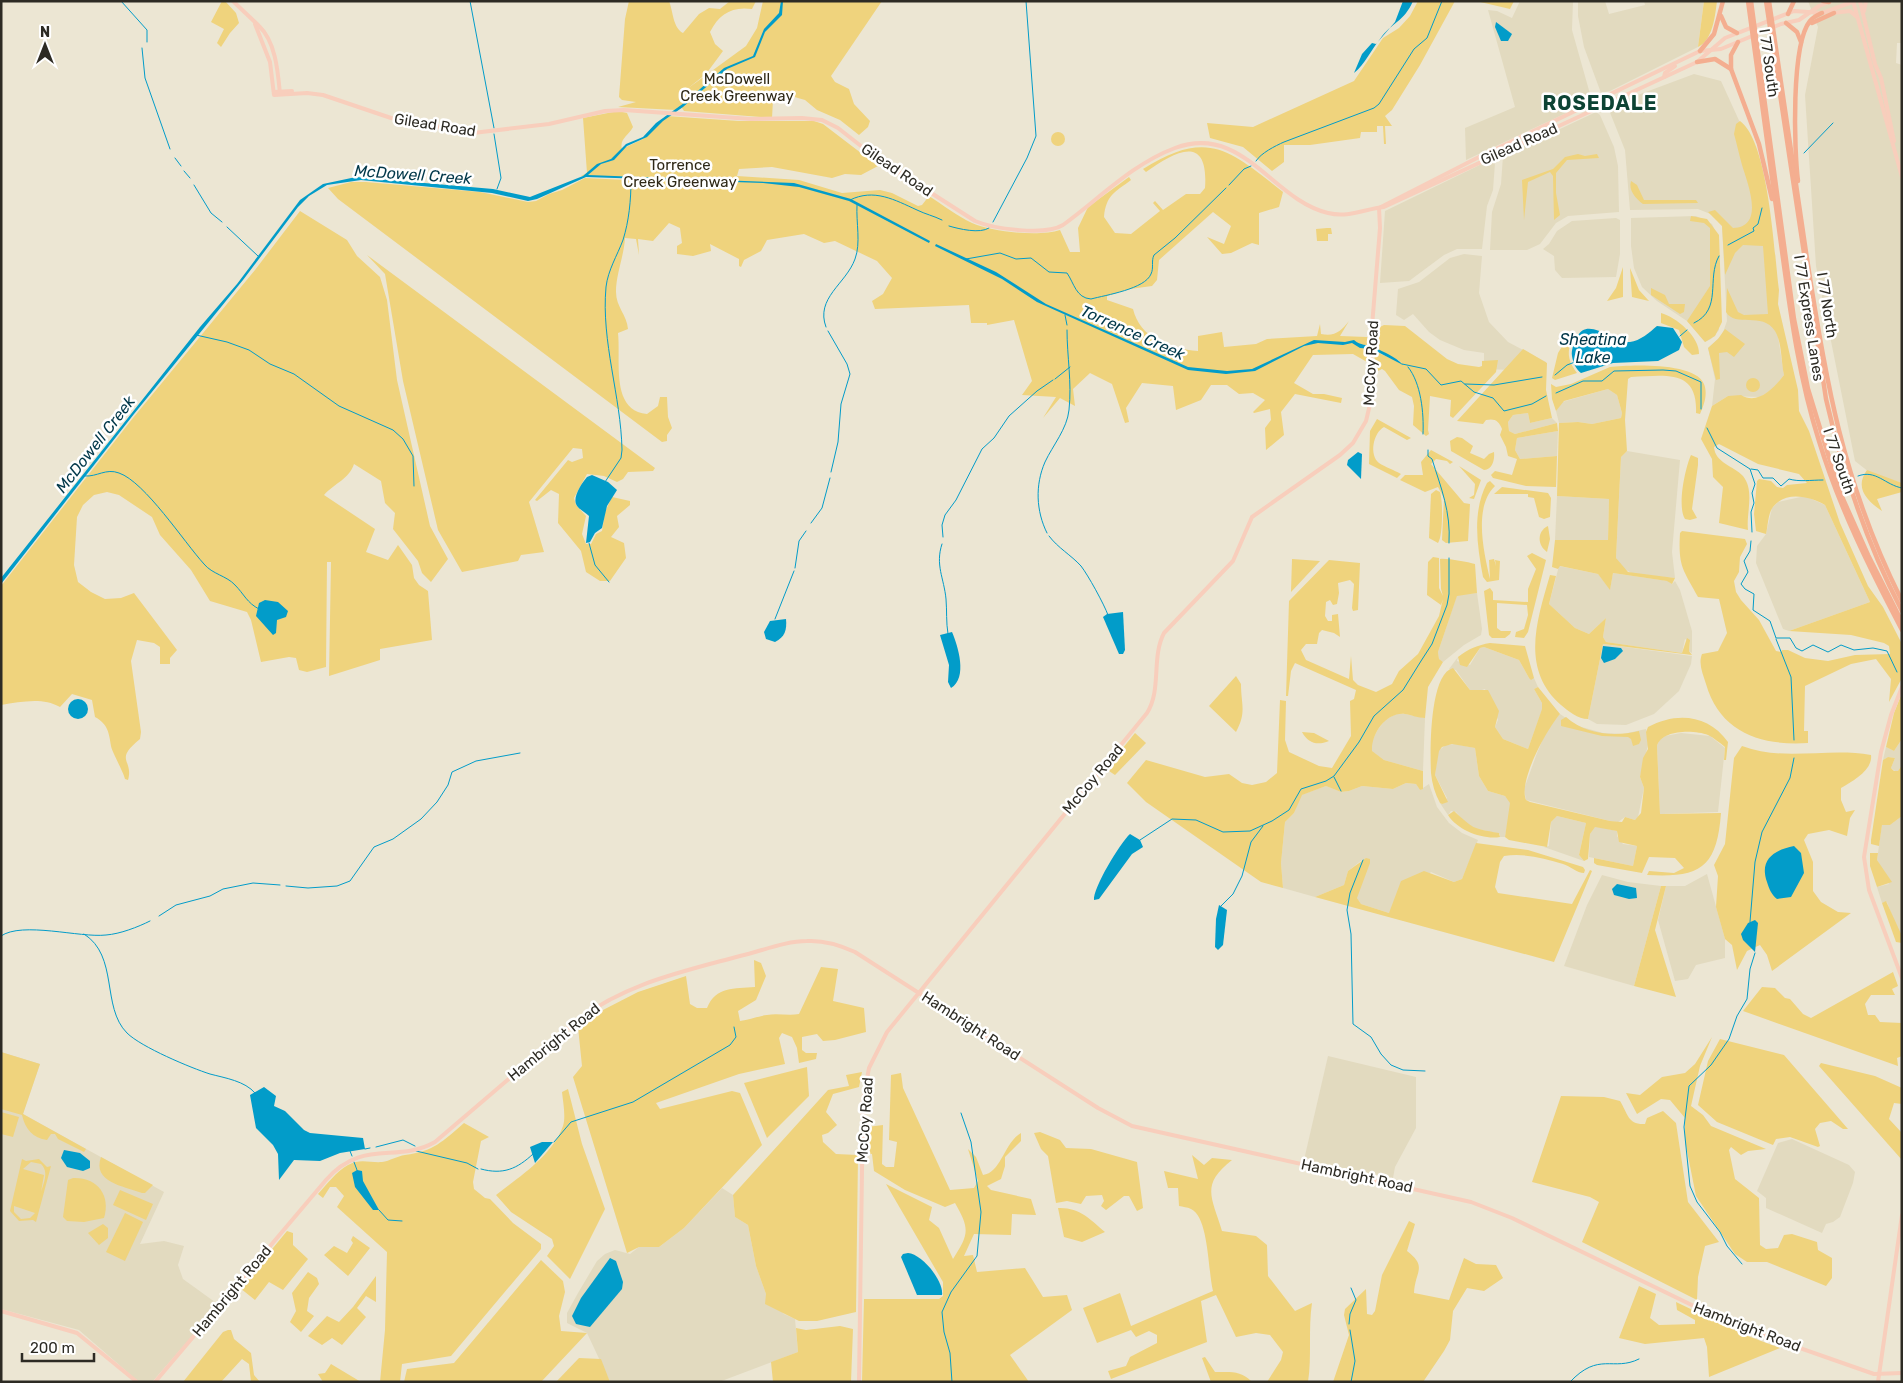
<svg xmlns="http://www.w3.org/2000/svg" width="1903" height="1383" viewBox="0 0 1903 1383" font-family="Rubik,sans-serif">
  <rect width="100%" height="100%" fill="#ece6d3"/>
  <g fill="#e2dabf">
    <path d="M 1520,1 L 1573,1 L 1572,30 L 1592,101 L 1466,160 L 1465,128 L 1515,107 L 1488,10 L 1497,11 L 1512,18 Z"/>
    <path d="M 1578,1 L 1605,1 L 1609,14 L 1645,5 L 1644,1 L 1704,1 L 1698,47 L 1610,91 L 1601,93 L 1584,47 L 1578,16 Z"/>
    <path d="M 1808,1 L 1902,1 L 1902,43 L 1897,43 L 1896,63 L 1902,65 L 1902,483 L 1869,472 L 1855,461 L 1816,266 L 1805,95 L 1818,27 Z"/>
    <path d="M 1694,74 L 1721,81 L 1742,127 L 1749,149 L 1784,375 L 1774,388 L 1760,397 L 1728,396 L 1712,406 L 1715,379 L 1708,348 L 1722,335 L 1727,321 L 1722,226 L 1713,215 L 1698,209 L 1630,210 L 1625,150 L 1609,110 L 1611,105 Z"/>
    <path d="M 1596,112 L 1600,115 L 1614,147 L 1618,166 L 1619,212 L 1568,216 L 1556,223 L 1540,244 L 1527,250 L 1490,250 L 1492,212 L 1501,184 L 1503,156 Z"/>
    <path d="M 1490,160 L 1495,163 L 1493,190 L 1487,206 L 1482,249 L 1457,249 L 1444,255 L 1409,281 L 1380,283 L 1385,211 Z"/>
    <path d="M 1696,216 L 1712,224 L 1719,240 L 1719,330 L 1711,339 L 1705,342 L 1687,321 L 1657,301 L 1642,287 L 1634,268 L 1631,246 L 1631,218 Z"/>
    <path d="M 1616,218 L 1620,220 L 1620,254 L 1616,277 L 1562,278 L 1555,270 L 1554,256 L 1543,249 L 1549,244 L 1557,231 L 1572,221 Z"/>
    <path d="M 1464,254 L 1482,256 L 1479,293 L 1489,322 L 1508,342 L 1546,362 L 1545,371 L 1484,369 L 1484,353 L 1464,350 L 1440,340 L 1429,332 L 1413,314 L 1404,320 L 1396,315 L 1398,289 L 1419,282 L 1450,258 Z"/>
    <path d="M 1608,389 L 1617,395 L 1622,413 L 1621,418 L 1592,424 L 1578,422 L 1559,423 L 1556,411 L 1562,402 Z"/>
    <path d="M 1528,413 L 1530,423 L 1552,418 L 1557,423 L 1515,434 L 1509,431 L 1508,422 L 1513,415 Z"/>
    <path d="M 1558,431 L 1557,456 L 1520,459 L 1515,450 L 1517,438 Z"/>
    <path d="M 1627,451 L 1680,460 L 1672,552 L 1675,578 L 1633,574 L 1623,568 L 1616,558 L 1621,457 Z"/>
    <path d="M 1557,496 L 1609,499 L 1608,541 L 1555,540 Z"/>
    <path d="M 1805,496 L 1825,505 L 1870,602 L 1789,631 L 1783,629 L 1756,563 L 1757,546 L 1766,534 L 1772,508 L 1778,502 Z"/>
    <path d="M 1559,566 L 1598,574 L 1610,589 L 1613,573 L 1668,581 L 1672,584 L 1675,581 L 1680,590 L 1692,631 L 1692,653 L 1689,651 L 1690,642 L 1685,639 L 1682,653 L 1606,642 L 1603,637 L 1606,618 L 1589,634 L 1575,628 L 1549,604 Z"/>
    <path d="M 1477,593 L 1482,629 L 1481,635 L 1464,645 L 1443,662 L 1439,659 L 1438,652 L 1457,595 Z"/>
    <path d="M 1603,644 L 1692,656 L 1691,664 L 1679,691 L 1654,714 L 1626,725 L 1597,724 L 1588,719 Z"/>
    <path d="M 1484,647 L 1519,660 L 1529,678 L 1534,678 L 1538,687 L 1534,689 L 1542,703 L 1542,710 L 1528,749 L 1503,739 L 1495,727 L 1498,720 L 1485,689 L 1479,691 L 1470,690 L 1456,670 L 1449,669 L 1458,657 L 1457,661 L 1470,665 L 1480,648 Z"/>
    <path d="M 1396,714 L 1405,714 L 1425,718 L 1423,771 L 1384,760 L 1371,751 L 1371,743 L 1377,731 L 1385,720 Z"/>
    <path d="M 1560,714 L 1578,726 L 1603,733 L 1623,734 L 1646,729 L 1648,745 L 1640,777 L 1644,788 L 1638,817 L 1635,820 L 1625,817 L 1618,822 L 1610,821 L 1526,800 L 1524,789 L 1537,753 L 1548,727 Z"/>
    <path d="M 1681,733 L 1710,736 L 1725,748 L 1718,812 L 1660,814 L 1657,746 L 1659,741 L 1665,736 Z"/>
    <path d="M 1902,739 L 1902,765 L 1898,771 L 1895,771 L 1891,768 L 1895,758 L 1888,757 L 1883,760 L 1886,747 L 1894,751 Z"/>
    <path d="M 1455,744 L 1475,748 L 1479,776 L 1488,791 L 1505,796 L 1509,800 L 1511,805 L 1505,837 L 1500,837 L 1500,834 L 1473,828 L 1466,824 L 1456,812 L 1451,811 L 1448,815 L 1440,803 L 1442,804 L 1447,798 L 1435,775 L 1438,751 L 1446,745 Z"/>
    <path d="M 1406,783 L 1416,784 L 1420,790 L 1429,784 L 1437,807 L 1449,823 L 1462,833 L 1478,840 L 1462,879 L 1454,882 L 1431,872 L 1389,913 L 1361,904 L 1357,898 L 1363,859 L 1348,871 L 1344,885 L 1315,897 L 1283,888 L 1281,863 L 1285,822 L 1294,813 L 1301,795 L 1326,786 L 1341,792 L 1349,791 L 1362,786 L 1393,789 Z"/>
    <path d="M 1557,816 L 1586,823 L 1579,855 L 1584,861 L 1544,847 L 1549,846 L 1551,822 Z"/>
    <path d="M 1902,816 L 1902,936 L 1898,932 L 1887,902 L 1882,903 L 1877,887 L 1889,884 L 1877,860 L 1882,824 L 1890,825 Z"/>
    <path d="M 1595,826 L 1617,831 L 1617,836 L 1623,844 L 1637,846 L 1633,866 L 1589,857 L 1590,834 Z"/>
    <path d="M 1707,874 L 1725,939 L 1725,958 L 1696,965 L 1688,979 L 1675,981 L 1658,920 L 1666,886 L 1685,886 Z"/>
    <path d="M 1602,875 L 1628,882 L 1661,886 L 1634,986 L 1564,966 L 1587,905 Z"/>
    <path d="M 1,1052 L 40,1064 L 23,1114 L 164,1192 L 140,1244 L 164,1241 L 184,1246 L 178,1265 L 183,1279 L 219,1305 L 152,1382 L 139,1382 L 79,1330 L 1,1309 Z"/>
    <path d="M 1328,1056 L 1416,1077 L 1416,1128 L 1395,1167 L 1393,1178 L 1304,1160 Z"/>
    <path d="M 1792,1139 L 1849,1165 L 1855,1172 L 1853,1183 L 1840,1217 L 1833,1222 L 1826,1224 L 1822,1233 L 1766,1208 L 1766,1198 L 1757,1191 L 1778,1143 Z"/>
    <path d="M 722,1188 L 733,1195 L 735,1217 L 748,1225 L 756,1266 L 766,1294 L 784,1314 L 795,1319 L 798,1352 L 719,1382 L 610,1382 L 587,1333 L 567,1323 L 567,1313 L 578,1293 L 597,1261 L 605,1254 L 615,1250 L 630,1254 L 639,1247 L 659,1247 L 684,1228 Z"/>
  </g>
  <g fill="#efd37d" fill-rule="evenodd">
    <path d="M 222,1 L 225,1 L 236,13 L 239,23 L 230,33 L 221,47 L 217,43 L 224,29 L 211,22 Z"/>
    <path d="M 629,1 L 669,1 C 673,11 673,28 683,33 L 699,14 L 709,8 L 720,9 L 730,1 L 756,1 L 752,9 C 732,6 719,14 710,32 L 715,44 L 723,51 L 706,74 L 687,89 L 746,46 L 757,28 L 763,1 L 882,1 L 831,76 L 835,82 L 849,89 L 854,104 L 870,121 L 868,127 L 859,135 L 840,120 L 817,110 L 805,100 L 791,96 L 773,100 L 772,118 L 684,111 L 682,108 L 676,110 L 618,107 L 636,102 L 622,100 L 619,97 L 625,19 Z"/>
    <path d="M 1418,1 L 1455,1 L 1420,65 L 1392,110 L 1385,116 L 1392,126 L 1385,126 L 1386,144 L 1384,144 L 1383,126 L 1377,126 L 1377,132 L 1361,132 L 1360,138 L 1310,145 L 1284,145 L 1284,162 L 1272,171 L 1243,147 L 1210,138 L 1207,123 L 1253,127 L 1354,81 L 1383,38 L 1399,28 L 1410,16 Z"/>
    <path d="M 1476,1 L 1514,1 L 1510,9 Z"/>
    <path d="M 1704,1 L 1717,1 C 1715,16 1713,40 1698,47 Z"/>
    <path d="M 618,111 L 627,113 L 633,127 C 629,135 619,139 622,149 L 643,139 L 666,116 L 739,121 L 814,121 L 823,124 L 878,166 L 861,175 L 845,174 L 832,178 L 772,167 L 739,169 L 737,176 L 799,180 L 842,193 L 880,190 L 892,193 L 918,206 L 922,205 L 929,196 C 943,205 957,216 972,223 C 992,232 1040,237 1060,230 L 1070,252 L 1080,252 L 1078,228 L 1088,207 L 1129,177 L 1131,180 C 1115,192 1106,195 1104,217 L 1115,233 L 1131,234 L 1160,211 L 1153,203 L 1155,201 L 1163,210 L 1186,194 L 1200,194 L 1205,188 C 1209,132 1174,152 1146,172 L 1143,169 C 1208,128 1230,150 1283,192 L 1279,207 L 1259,213 L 1259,245 L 1252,243 L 1231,253 L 1222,254 L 1207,237 L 1224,244 L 1231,226 L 1213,212 L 1159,260 L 1157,280 L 1152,286 L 1130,289 L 1107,296 L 1107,300 L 1133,309 C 1140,338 1169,349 1198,351 L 1198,336 L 1222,332 L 1224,347 L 1256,344 L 1267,339 L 1317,336 L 1320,324 L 1321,334 C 1335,337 1341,331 1349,321 L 1340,336 L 1367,337 L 1367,362 L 1353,354 L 1313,355 L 1294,383 L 1313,394 L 1324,394 L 1342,398 L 1341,403 L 1295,394 L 1281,412 L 1284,435 L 1266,450 L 1265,428 L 1271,420 L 1270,409 L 1254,413 L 1253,412 L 1265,400 L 1253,393 L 1239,394 L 1227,385 L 1211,385 L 1201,400 L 1176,410 L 1173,386 L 1142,383 L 1126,408 L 1129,422 L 1125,423 L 1112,384 L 1090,373 L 1073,389 L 1075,406 L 1060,398 L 1043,418 L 1056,397 L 1022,395 L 1032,381 L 1014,320 L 987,325 L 987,323 L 971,323 L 969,305 L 875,309 L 872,301 L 883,294 L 892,278 L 877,261 L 835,241 L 824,243 L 804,234 L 767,240 L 761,251 L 744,260 L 741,267 L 739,266 L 739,259 L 710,244 L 711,251 L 693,256 L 677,254 L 677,246 L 682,243 L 680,228 L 669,223 L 653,241 L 638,239 L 639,255 L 636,239 L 625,238 C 624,256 616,274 616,292 C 616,307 627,315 628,329 L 618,333 C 621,361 610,410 647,414 L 658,406 L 660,397 L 667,397 L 668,417 L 672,428 L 667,435 L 667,441 L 662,442 L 338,199 L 328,188 L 351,182 L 366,182 L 480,192 L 528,202 L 536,201 L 549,194 L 562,190 L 585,178 L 626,180 L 626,178 L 581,176 L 587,173 L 583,118 Z"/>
    <path d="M 1740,121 C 1769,142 1774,253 1779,290 L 1778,304 L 1798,390 L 1799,411 L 1809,431 L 1840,523 L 1868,586 L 1883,607 L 1902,644 L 1902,678 L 1889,702 L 1891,679 L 1876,659 L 1851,664 L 1805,686 L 1804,731 L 1808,731 L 1808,743 C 1762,746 1720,733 1706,684 C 1703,674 1698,664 1702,654 L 1718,651 L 1727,633 L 1719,599 L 1698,597 C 1683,569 1678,567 1680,533 L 1682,531 L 1745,539 L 1747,544 L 1740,557 L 1739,572 L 1734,581 L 1736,592 L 1741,600 L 1759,620 L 1776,651 L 1781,652 L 1782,650 L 1788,650 L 1805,658 L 1828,661 L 1855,655 L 1890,654 L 1889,646 L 1884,643 L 1851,635 L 1789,631 L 1870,602 L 1825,505 C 1811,497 1786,490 1773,507 C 1768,513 1768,526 1766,534 L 1756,531 L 1754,514 L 1757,481 L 1759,479 L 1771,481 L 1777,487 L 1783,488 L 1787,485 L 1807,483 L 1799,474 L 1758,464 L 1719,444 L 1714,447 C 1715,463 1734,466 1743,476 C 1755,491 1746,513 1748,530 L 1719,523 L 1723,487 L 1713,477 L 1712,459 L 1701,439 L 1712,406 L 1728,396 L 1741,395 C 1758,406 1775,387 1784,375 C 1781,362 1782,342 1775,331 C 1762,311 1735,328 1726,312 L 1727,288 L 1738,312 L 1744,315 L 1768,314 L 1763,246 L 1743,245 L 1735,253 L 1725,275 L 1722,226 L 1708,212 L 1715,210 L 1733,228 C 1766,227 1747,182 1742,165 C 1739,155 1737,144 1734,134 L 1736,124 Z"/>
    <circle cx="1058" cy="139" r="7"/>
    <path d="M 1578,154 L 1585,156 L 1597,154 L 1599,158 L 1567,160 L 1556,173 L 1556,193 L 1560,215 L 1554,220 L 1553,176 L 1550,172 L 1528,182 L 1524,220 L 1522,180 L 1553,169 L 1565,157 Z"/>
    <path d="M 1631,181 L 1637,185 L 1644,200 L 1696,200 L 1698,203 L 1643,204 C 1636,199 1628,190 1631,181 Z"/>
    <path d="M 300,211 L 347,240 L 357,256 L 380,277 L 387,300 L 397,380 L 430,526 L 448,559 L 431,582 L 422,573 L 418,561 L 393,529 L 395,513 L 385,503 L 381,481 L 354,464 C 349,479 335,483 324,495 L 375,529 L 366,552 L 388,560 L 398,545 L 412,565 L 414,578 L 419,585 L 428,591 L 432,640 L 380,649 L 380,660 L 329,676 L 331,562 L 327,562 L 326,667 L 307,672 L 299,670 L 296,658 L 289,657 L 261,662 L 251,620 L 247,612 L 210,601 L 191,570 L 160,535 L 152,517 L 119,495 L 107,492 L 94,495 L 83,505 L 77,517 L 74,565 L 78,582 L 91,592 L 105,599 L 121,598 L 134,593 L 177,650 L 170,658 L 170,664 L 160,664 L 160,647 L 154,643 L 137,640 L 131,661 L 141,732 L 140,739 C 113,761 134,759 128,780 L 125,779 C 123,771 112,752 111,746 C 109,733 108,724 95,717 L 92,700 L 72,694 L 60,707 C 42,697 21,702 1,705 L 1,586 L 133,418 L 255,270 Z"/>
    <path d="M 1691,216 L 1707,219 L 1719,235 L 1722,322 L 1715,336 L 1705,342 L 1687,321 L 1710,286 L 1710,228 L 1704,223 L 1690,221 Z"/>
    <path d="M 1327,228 L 1331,228 L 1332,234 L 1328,234 L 1328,241 L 1317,241 L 1316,229 Z"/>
    <path d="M 367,255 L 655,468 L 653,471 L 628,472 L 623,479 L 617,482 L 604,476 L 587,474 L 574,498 L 576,505 L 586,516 L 582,534 L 586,544 L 591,544 L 596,534 L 602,531 L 605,512 L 612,497 L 630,501 L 630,505 L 617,516 L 619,527 L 611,537 L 624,543 L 626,558 L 610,581 L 600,581 L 586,572 L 581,551 L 558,523 L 559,494 L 551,490 L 537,501 L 535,500 L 568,460 L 572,462 L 583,458 L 582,449 L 573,448 L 529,502 L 544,552 L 521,555 L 518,561 L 462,572 L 438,530 L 403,381 L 385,274 Z"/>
    <path d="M 1623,267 L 1623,297 L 1607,301 L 1616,288 Z"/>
    <path d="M 1630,268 L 1639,290 L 1649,301 L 1632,297 Z"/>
    <path d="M 1651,288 L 1665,295 L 1669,304 L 1685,304 L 1684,312 L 1680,314 L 1651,295 Z"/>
    <path d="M 1661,313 C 1676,317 1700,337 1699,354 L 1692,355 L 1684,347 L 1679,330 L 1661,323 Z"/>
    <path d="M 1384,325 L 1405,326 L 1447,359 L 1458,364 L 1479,367 L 1482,366 L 1482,361 L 1498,360 L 1496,372 L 1453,418 L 1450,416 L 1451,400 L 1430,396 L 1428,430 L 1429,434 L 1426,436 L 1413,425 L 1414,406 L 1412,397 L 1399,390 L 1385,371 L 1382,369 L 1376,372 L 1374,351 L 1402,363 C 1393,355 1381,355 1373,346 C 1373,337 1375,328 1384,325 Z"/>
    <path d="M 1725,329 L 1745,344 L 1734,357 L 1727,352 L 1719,353 L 1720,379 L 1716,380 L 1708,348 L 1718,339 Z"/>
    <path d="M 1571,332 L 1575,332 C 1575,337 1573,338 1571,343 C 1566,354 1570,364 1577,373 L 1555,380 L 1552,378 L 1558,353 Z"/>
    <path d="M 1523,349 L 1547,363 L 1546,390 L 1552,418 L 1530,423 L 1528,413 L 1513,415 L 1508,422 L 1509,431 L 1515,434 L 1557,423 L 1558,431 L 1517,438 L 1515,450 L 1520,459 L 1557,456 L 1556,487 L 1526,486 L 1493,478 L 1491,475 L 1495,471 L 1512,475 L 1517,459 L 1508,456 L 1506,447 L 1500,435 L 1502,429 C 1499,421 1495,418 1486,420 L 1483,424 L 1457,421 Z"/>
    <path d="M 1610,367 C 1630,365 1695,362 1704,384 C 1708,394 1704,405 1700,414 L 1696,413 C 1698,368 1664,376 1631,377 L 1628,379 L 1625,420 L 1627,451 L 1621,457 L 1616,558 L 1628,572 L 1675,578 L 1672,584 L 1667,581 L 1613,573 L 1610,590 L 1598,574 L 1560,566 L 1558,569 L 1552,567 L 1555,540 L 1608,540 L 1609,499 L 1557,496 L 1559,423 L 1578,422 L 1592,424 L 1621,418 L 1622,413 L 1617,395 L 1608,389 L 1564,401 L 1556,411 L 1552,399 L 1551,384 L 1556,387 L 1571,384 Z"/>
    <circle cx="1753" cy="385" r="7"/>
    <path d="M 1377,419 L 1411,438 L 1407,440 L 1384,427 C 1373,433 1369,455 1379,463 C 1385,467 1394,470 1401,474 L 1397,478 L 1369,464 L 1370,431 Z"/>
    <path d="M 1457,437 L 1462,438 L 1473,446 L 1470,453 L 1484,459 L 1489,454 L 1494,452 C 1495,460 1492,470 1484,470 L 1451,451 L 1450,441 Z"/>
    <path d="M 1431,450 L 1453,462 L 1450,464 L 1447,461 L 1436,459 L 1431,464 L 1464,503 L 1470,504 L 1468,541 L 1446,543 L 1442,540 L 1444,498 L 1438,487 L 1425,492 L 1400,480 L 1405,475 L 1423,475 L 1421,462 Z"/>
    <path d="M 1691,455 L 1698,458 L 1698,465 L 1692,509 L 1697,518 L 1690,520 L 1685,519 C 1677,507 1685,468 1691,455 Z"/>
    <path d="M 1459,466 L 1481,480 L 1474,499 L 1469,498 L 1474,495 L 1475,484 Z"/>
    <path d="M 1867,470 L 1902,483 L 1902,492 L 1877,499 L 1882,511 C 1867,501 1854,488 1867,470 Z"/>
    <path d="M 1490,481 L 1495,486 C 1473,507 1484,553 1490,579 L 1489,560 L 1494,559 L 1496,566 L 1495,560 L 1500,561 L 1499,580 L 1487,582 L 1483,577 C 1477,545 1472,512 1487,483 Z"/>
    <path d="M 1502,487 L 1548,493 L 1551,498 L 1550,517 L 1544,519 L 1539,517 L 1534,498 L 1528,497 L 1528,494 L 1494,494 Z"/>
    <path d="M 1436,490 L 1440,492 C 1443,500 1443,536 1438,543 L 1429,538 L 1431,494 Z"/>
    <path d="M 1548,526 L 1550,539 L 1547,552 C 1537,545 1537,531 1548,526 Z"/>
    <path d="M 1532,553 L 1546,560 L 1528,632 L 1524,638 L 1515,637 L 1516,632 L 1524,629 L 1528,615 L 1527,605 L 1497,603 L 1497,628 L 1501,631 L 1511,631 L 1510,634 L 1505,638 L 1492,638 L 1489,635 L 1484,591 L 1490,588 L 1493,592 L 1493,600 L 1528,602 L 1528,589 L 1536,569 L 1527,556 Z"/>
    <path d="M 1433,557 L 1439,558 L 1439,588 L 1443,596 L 1441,589 L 1440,559 C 1447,558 1467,562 1475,564 L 1477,593 L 1457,596 L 1438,652 L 1439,659 L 1443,662 L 1428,687 L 1425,718 C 1418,718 1412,715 1405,714 C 1386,712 1371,734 1372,751 L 1384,760 L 1423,771 L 1423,789 L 1420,790 L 1416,784 L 1406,783 L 1393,789 L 1362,786 L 1349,791 L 1341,792 L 1326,786 L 1302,795 L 1294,813 L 1285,822 L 1281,863 L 1283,888 L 1261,882 L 1146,802 L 1127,783 L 1146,760 L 1205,777 L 1229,774 L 1242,783 L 1252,785 L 1266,782 L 1277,773 L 1280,700 L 1286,701 L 1285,740 L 1289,752 L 1319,766 L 1332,768 L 1351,736 L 1350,701 L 1354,699 L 1356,690 L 1295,663 L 1291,671 L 1288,696 L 1286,696 L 1289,601 L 1329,560 L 1360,563 L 1358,610 L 1353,611 L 1352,608 L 1354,584 L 1350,580 L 1338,583 L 1339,593 L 1337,604 L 1333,605 L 1330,600 L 1326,602 L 1325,616 L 1328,621 L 1332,621 L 1332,615 L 1338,614 L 1340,637 L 1334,633 L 1322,630 L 1319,633 L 1317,644 L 1306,644 L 1301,650 L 1306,660 L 1349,679 L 1351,656 L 1353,680 L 1358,685 L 1376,692 L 1392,684 L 1399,671 L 1418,654 L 1439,616 L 1443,599 L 1441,605 L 1427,595 L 1428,562 Z"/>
    <path d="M 1292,559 L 1320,561 L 1291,592 Z"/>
    <path d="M 1550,575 L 1556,576 L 1549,604 L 1575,628 L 1589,634 L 1606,618 L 1603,637 L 1606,642 L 1682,653 L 1687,638 L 1690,640 L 1689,651 L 1692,655 L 1603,644 L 1588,719 C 1578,719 1568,711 1561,705 C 1520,669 1537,620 1550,575 Z"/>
    <path d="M 1490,643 L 1525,646 L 1534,678 L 1531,680 L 1529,678 L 1519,660 L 1484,647 L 1480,648 L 1467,667 L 1460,665 L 1458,657 C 1468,649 1478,645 1490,643 Z"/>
    <path d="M 1453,668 L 1470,690 L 1488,690 L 1499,711 L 1495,727 L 1503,739 L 1528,749 L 1542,709 L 1542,703 L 1534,689 L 1538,687 L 1560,714 C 1547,729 1518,781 1526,800 L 1530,802 L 1610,821 L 1622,822 L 1625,817 L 1635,820 L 1641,813 L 1644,788 L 1640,777 L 1643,758 L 1648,749 L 1646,732 L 1648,727 C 1676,712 1708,714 1728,742 L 1726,760 L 1724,760 L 1725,747 C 1720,743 1714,738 1708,735 C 1695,730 1662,729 1657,746 L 1660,814 L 1721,813 C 1717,868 1700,878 1647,875 L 1649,871 L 1674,873 L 1684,868 L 1675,858 L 1649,857 L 1642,873 L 1597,865 L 1594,863 L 1594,858 L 1633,866 L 1637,846 L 1619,842 L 1617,831 L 1595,827 L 1590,834 L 1588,859 L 1584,861 L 1579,855 L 1586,823 L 1557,816 L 1551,822 L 1547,847 L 1509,840 L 1505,837 L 1510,803 L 1505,796 L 1488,791 L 1479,776 L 1475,748 L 1452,744 L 1442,747 L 1439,751 L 1435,775 L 1448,802 L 1442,804 L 1440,803 C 1435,794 1432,784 1431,773 C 1430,753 1429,674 1453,668 Z"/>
    <path d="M 1236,676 L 1241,684 C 1241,705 1247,712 1236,732 L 1209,706 Z"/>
    <path d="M 1902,693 L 1902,739 L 1894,751 L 1886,747 L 1894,713 Z"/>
    <path d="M 1566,717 C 1586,735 1615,737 1639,731 L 1641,740 L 1639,744 L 1633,746 L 1631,739 L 1628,737 L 1602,736 L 1561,726 L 1561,720 Z"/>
    <path d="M 1302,732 L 1314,733 L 1329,741 C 1317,746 1308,743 1302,732 Z"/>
    <path d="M 1135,733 L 1146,743 L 1115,775 L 1106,769 Z"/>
    <path d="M 1742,746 C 1784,762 1828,747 1871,755 C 1873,770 1853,781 1841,788 L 1841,800 L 1846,812 L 1855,810 L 1850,818 L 1847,836 L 1829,830 L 1808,834 L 1804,840 L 1813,862 L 1813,891 L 1821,902 L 1838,912 L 1851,913 L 1772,971 L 1767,955 L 1760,945 L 1747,951 L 1737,970 L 1732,945 L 1725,939 L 1716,907 L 1718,876 L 1714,865 L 1725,844 L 1734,758 Z"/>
    <path d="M 1888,757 L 1895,758 L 1891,768 L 1894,771 L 1898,771 L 1902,765 L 1902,816 L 1890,825 L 1882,825 L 1879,846 L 1871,844 L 1871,840 L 1883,760 Z"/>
    <path d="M 1454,811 C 1474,829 1471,828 1499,833 L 1500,837 C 1483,840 1457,830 1448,815 Z"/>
    <path d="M 1476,843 L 1528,850 L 1583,867 L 1585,870 L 1584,873 C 1577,873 1570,866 1563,864 C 1544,858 1524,853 1504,856 L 1500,862 L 1495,887 L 1498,893 L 1572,904 L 1590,870 L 1592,871 L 1554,962 L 1315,897 L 1344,885 L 1348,871 L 1366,858 L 1370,859 L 1370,863 L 1357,898 L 1361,904 L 1389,913 L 1401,881 L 1424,871 L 1454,882 L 1462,879 Z"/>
    <path d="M 1870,853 L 1878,853 L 1877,860 L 1892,882 L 1877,887 L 1870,866 Z"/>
    <path d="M 1661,886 L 1666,886 L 1655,930 L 1676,997 L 1634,986 Z"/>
    <path d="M 1886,901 L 1902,936 L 1902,943 L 1896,942 L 1882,903 Z"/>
    <path d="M 754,960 L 761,963 L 766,976 L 756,1000 L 738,1011 L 740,1021 C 750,1020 758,1016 767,1015 C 777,1013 789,1016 799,1014 L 821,967 L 838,969 L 833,1001 L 864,1008 L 866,1032 L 835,1040 L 823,1041 L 817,1034 L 802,1037 L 802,1050 L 806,1053 L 817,1053 L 816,1059 L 799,1063 L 797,1048 L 792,1037 L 782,1033 L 779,1038 L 785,1064 L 739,1074 L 656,1103 L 660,1109 L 732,1091 L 740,1093 L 762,1145 L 684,1228 L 659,1247 L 639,1247 L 627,1253 L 573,1077 L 582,1066 L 578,1027 L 603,1010 L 638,992 L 686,976 L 690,1004 L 697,1008 L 707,1008 C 716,986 734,989 755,987 Z"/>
    <path d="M 1893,972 L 1898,986 L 1892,989 L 1895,995 L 1871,995 L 1865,1004 L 1868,1015 L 1875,1015 L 1880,1022 L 1902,1023 L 1902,1056 L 1897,1058 L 1898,1066 L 1743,1011 L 1762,987 L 1775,988 L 1785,998 L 1790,999 L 1803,1014 L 1811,1018 Z"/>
    <path d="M 1712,1037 L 1700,1066 L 1691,1106 L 1703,1115 L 1711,1126 L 1766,1149 L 1748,1151 L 1741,1155 L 1731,1147 L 1729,1150 L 1735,1179 L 1759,1198 L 1760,1245 L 1766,1249 L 1778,1248 L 1784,1235 L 1792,1234 L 1817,1242 L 1818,1250 L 1832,1258 L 1832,1278 L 1826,1286 L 1767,1262 L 1747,1262 L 1735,1254 L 1696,1196 L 1685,1141 L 1685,1118 L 1670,1100 L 1661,1099 L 1637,1114 L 1626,1093 L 1640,1095 L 1662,1077 L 1685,1073 L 1695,1064 Z"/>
    <path d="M 1720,1039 L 1784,1055 L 1848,1129 L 1843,1129 L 1831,1121 L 1820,1123 L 1815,1129 L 1820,1146 L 1818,1147 L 1790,1137 L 1776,1139 L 1773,1145 L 1717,1122 L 1698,1105 L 1708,1061 Z"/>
    <path d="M 1,1052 L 40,1064 L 23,1114 L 86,1149 L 84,1152 L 58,1139 L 55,1134 L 51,1134 L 47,1140 C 33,1138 25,1129 22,1115 L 1,1109 Z"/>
    <path d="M 1821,1063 L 1875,1076 L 1902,1088 L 1902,1104 L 1894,1103 L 1889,1119 L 1902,1133 L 1902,1160 L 1819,1066 Z"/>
    <path d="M 807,1067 L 809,1096 L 767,1138 L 744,1083 Z"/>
    <path d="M 862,1072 L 859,1087 L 833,1094 L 826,1112 L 837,1125 L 828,1133 L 822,1135 L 823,1142 L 836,1154 L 858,1155 L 856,1312 L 817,1321 L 799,1321 L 765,1304 L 766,1294 L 756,1266 L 748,1225 L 735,1217 L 733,1195 L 828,1090 L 849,1086 L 846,1075 Z"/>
    <path d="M 901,1073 L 903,1088 L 950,1190 L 974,1188 L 978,1181 L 968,1149 L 976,1157 L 983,1175 C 1001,1173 1004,1143 1021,1133 L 1021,1141 L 1005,1157 L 1005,1166 L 1001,1179 L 987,1186 L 991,1190 L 1031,1199 L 1036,1215 L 1012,1214 L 1011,1235 L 974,1234 L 964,1256 L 973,1255 L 977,1272 L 1025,1268 L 1043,1297 L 1067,1295 L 1072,1310 L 1010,1355 L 1029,1382 L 862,1382 L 864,1299 L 939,1299 L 943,1296 L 943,1282 L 886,1184 L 932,1207 L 929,1220 L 939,1228 L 953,1259 C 969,1234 970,1229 955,1203 L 945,1207 L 905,1190 L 874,1171 L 872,1154 L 865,1153 L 867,1127 L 883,1125 L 882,1164 L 886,1167 L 894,1167 L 897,1142 L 889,1140 L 891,1075 Z"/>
    <path d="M 568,1089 L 582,1144 L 605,1209 L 570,1279 L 547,1256 L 554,1246 L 552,1239 L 511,1212 L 496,1195 C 519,1177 553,1155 563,1126 C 566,1117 563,1102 562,1092 Z"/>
    <path d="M 1561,1096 L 1604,1097 L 1620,1101 C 1628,1114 1628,1125 1645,1124 L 1647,1118 L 1663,1111 L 1676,1123 L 1688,1202 L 1719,1242 L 1705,1246 L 1698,1277 L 1697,1300 L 1582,1242 L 1599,1202 L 1590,1197 L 1532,1182 Z"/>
    <path d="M 1,1112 L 19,1117 L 13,1137 L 1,1134 Z"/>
    <path d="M 464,1123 L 489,1137 L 481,1141 L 473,1182 L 474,1189 L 485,1198 L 490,1199 L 513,1223 L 541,1244 L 541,1249 L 451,1356 L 402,1364 L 400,1382 L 380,1382 L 385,1330 L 387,1252 L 337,1207 L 344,1196 L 336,1187 L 330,1187 L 323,1198 L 318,1194 C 327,1184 336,1172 348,1165 C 360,1158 370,1163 382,1162 C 390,1161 397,1156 405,1155 C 434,1151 442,1142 464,1123 Z"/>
    <path d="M 1040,1132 L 1060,1140 L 1066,1148 L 1091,1149 L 1137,1162 L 1143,1208 L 1137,1211 L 1129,1196 L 1124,1196 L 1106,1210 L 1101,1206 L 1104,1201 L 1102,1195 L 1086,1196 L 1081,1204 L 1067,1201 L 1056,1203 L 1048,1156 L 1041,1149 L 1034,1133 Z"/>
    <path d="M 1192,1155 L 1204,1165 L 1212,1158 L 1232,1160 C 1200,1185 1212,1197 1222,1231 L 1256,1236 L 1267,1245 L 1268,1276 L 1295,1311 L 1312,1303 C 1308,1329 1312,1356 1308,1382 L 1267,1382 L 1281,1360 L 1283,1352 L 1270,1335 L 1256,1333 L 1236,1337 L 1216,1295 L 1201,1301 L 1207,1342 L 1111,1379 L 1108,1371 L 1126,1366 L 1130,1357 L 1157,1343 L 1157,1335 L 1149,1331 L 1136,1337 L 1131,1330 L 1097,1343 L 1083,1308 L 1120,1293 L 1131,1326 L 1213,1291 C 1208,1272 1209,1217 1191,1209 C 1187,1207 1183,1207 1179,1206 L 1178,1188 L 1168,1188 L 1164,1171 L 1198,1179 Z"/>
    <path d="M 101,1157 L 153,1185 L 145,1193 L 142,1193 C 123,1186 92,1182 101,1157 Z"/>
    <path d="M 22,1159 L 26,1161 L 39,1159 L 47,1167 L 51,1166 L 36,1222 L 33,1220 L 19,1221 L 10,1211 ZM 31,1162 L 41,1164 C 49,1172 44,1182 41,1192 L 44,1175 L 23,1169 ZM 14,1204 L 14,1206 L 35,1213 L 30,1218 L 21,1219 L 14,1212 Z"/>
    <path d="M 73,1178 C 97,1177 111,1195 104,1218 L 84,1222 L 67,1221 L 63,1217 L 68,1180 Z"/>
    <path d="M 120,1190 L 153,1204 L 146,1220 L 113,1205 Z"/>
    <path d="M 1058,1208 C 1079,1207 1090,1219 1105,1232 L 1082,1242 L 1064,1237 Z"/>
    <path d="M 125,1213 L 143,1222 L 125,1261 L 106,1252 Z"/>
    <path d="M 1409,1221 L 1415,1224 L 1407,1251 C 1428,1267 1415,1271 1414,1293 L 1449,1300 L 1464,1258 L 1476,1264 L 1496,1265 L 1503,1278 L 1484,1291 L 1467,1288 L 1453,1311 L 1450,1340 L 1444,1351 L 1423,1382 L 1333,1382 L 1349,1335 L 1344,1315 L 1345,1309 L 1366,1289 L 1367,1314 L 1372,1315 L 1375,1311 L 1382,1275 Z"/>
    <path d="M 103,1224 L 108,1228 L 108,1238 L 99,1245 L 88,1233 Z"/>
    <path d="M 287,1231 L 293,1233 L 293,1245 L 308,1259 L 283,1290 L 269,1282 L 255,1300 L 240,1288 Z"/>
    <path d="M 353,1236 L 370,1248 L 348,1276 L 324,1255 L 334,1246 L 347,1253 L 353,1243 L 351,1240 Z"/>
    <path d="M 541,1260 L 563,1281 L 565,1292 L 559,1316 L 561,1331 L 587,1333 L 541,1382 L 404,1382 L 407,1369 L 454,1363 Z"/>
    <path d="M 308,1272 L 317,1278 L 319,1284 L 309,1298 L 307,1311 L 314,1316 L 301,1332 L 290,1322 L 296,1311 L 292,1293 Z"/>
    <path d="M 376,1276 L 376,1302 L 366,1296 L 357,1308 L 366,1317 L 342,1345 L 332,1338 L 322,1345 L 308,1336 L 327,1316 L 339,1322 L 353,1307 Z"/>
    <path d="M 1639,1286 L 1656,1294 L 1650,1318 L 1659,1325 L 1695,1324 L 1695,1320 L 1677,1310 L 1676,1302 L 1745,1335 L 1780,1348 L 1709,1377 L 1707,1347 L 1704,1338 L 1645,1344 L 1619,1338 Z"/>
    <path d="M 840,1326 L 853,1329 L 851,1382 L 773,1382 L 771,1362 L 798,1352 L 796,1328 L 806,1330 Z"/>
    <path d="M 228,1330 L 231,1330 L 234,1339 L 251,1353 L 254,1375 L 260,1382 L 251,1382 L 249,1364 L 242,1359 L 221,1382 L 183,1382 L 223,1332 Z"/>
    <path d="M 1205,1357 L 1215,1372 C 1230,1372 1241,1370 1252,1382 L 1211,1382 L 1202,1358 Z"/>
    <path d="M 579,1358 L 601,1359 L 610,1382 L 556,1382 Z"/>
    <path d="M 331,1364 L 361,1382 L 323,1382 L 318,1374 L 325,1373 Z"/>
  </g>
  <g fill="#029cc9">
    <path d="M 781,1 L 783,1 L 782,15 L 765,32 L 755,57 L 727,69 L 683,107 L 663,121 L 647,137 L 627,146 L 614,160 L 601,164 L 588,175 L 794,183 L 851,199 L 930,241 L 929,243 L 849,201 L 799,187 L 763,183 L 586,177 L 537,199 L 528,201 L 492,193 L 361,180 L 327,185 L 309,196 L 298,207 L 243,280 L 134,414 L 1,584 L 1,578 L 200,327 L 237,284 L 300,200 L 323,184 L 356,177 L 493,189 L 530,197 L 583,176 L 597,164 L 611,159 L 626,144 L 643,137 L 656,123 L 684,103 L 724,68 L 753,56 L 764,29 L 779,13 Z"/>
    <path d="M 1403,1 L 1413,1 C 1404,22 1392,22 1380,39 C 1371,50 1365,64 1354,73 L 1362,54 L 1372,43 L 1376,44 L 1395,22 Z"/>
    <path d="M 1496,22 L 1512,34 L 1508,41 L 1501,41 L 1495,27 Z"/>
    <path d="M 936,244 L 996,272 L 1046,304 L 1188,367 L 1227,371 L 1252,369 L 1314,340 L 1345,342 L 1354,340 C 1361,346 1366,344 1374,347 C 1383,352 1395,356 1403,365 L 1372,349 L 1360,348 L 1352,343 L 1343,345 L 1318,343 L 1304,346 L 1255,371 L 1226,374 L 1188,370 L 1037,302 L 1002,279 L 935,246 Z"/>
    <path d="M 1657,326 L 1673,328 L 1682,342 L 1679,350 L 1658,361 L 1613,363 L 1581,373 C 1576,369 1573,363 1572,356 C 1571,350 1574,343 1577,337 C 1588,315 1614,344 1630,342 C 1640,341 1650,332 1657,326 Z"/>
    <path d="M 1358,452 L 1362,454 L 1361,479 L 1347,465 L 1348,460 Z"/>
    <path d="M 592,475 L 608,482 L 617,490 L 607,506 L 602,528 L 595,533 L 590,542 L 586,543 L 589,516 C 585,512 578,509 576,504 C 573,496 582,483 587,477 Z"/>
    <path d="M 265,600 L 278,602 L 288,611 L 286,617 L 277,620 L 276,633 L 273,635 L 256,616 L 259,603 Z"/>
    <path d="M 1123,612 L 1125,650 L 1123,654 L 1119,654 L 1103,617 L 1107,614 Z"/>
    <path d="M 786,619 C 787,630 785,637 775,642 L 766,639 L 764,632 L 770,621 Z"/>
    <path d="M 952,632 C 958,646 968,678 951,688 L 948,682 L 949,665 L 940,635 Z"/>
    <path d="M 1603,646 L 1621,648 L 1623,651 L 1615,659 L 1604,663 L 1601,658 Z"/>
    <circle cx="78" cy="709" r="10"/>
    <path d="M 1130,834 L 1140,840 L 1143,847 L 1132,854 L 1099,899 L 1094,900 C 1093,888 1120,843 1130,834 Z"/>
    <path d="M 1794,846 L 1801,853 L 1804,873 L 1791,897 L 1777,899 C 1772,895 1769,889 1767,882 C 1759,860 1774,850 1794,846 Z"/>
    <path d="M 1617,884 L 1636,888 L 1637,898 L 1629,899 L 1614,895 L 1612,889 Z"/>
    <path d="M 1219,905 L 1227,910 L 1223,945 L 1218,950 L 1215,947 L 1216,919 Z"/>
    <path d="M 1755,920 L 1758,923 L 1755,952 L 1743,940 L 1741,934 L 1748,923 Z"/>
    <path d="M 264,1087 L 276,1096 L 274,1106 L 285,1111 L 304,1130 L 310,1133 L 363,1138 L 365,1149 L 340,1153 L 320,1161 L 294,1160 L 279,1180 L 278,1154 L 273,1145 L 256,1128 L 250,1095 Z"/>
    <path d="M 542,1142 L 553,1142 L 535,1163 L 530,1147 Z"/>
    <path d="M 64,1150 L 80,1153 L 90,1161 L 90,1168 L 83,1171 L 67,1167 L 61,1158 Z"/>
    <path d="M 357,1170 L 362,1171 L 363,1181 L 379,1210 L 373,1210 L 355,1187 L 352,1173 Z"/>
    <path d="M 908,1253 C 922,1254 944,1281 942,1295 L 917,1295 L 901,1257 L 903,1254 Z"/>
    <path d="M 610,1258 L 616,1261 L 623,1282 L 622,1289 L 590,1327 L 576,1324 L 572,1316 L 581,1298 Z"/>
  </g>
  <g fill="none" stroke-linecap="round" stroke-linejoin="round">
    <g stroke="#029cc9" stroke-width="1">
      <path d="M 121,1 L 147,30 L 147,42"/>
      <path d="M 470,1 L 494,128"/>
      <path d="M 142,48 L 145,78 L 170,149"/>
      <path d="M 494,134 L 501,178 L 497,189"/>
      <path d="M 1804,153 L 1833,123"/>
      <path d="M 175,158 L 181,166"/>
      <path d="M 1256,161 C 1261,153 1275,146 1284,142 L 1374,108 L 1379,104 L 1414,49 L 1427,38 L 1442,1"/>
      <path d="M 184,171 L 190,178"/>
      <path d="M 194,185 L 211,213 L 222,222"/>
      <path d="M 1229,185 L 1244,169 L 1251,166"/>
      <path d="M 850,200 C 874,188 895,200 917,210 C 925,214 934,216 942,220"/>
      <path d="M 993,222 L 1027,158 L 1036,136 L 1026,1"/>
      <path d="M 949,226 C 959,229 980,234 989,228"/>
      <path d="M 227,227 L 258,256"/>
      <path d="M 1728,245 L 1754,231 L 1753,228 L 1758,224 L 1762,208"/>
      <path d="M 966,259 L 1000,253 L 1016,259 L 1031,258 L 1049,272 L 1067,273 C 1074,283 1076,298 1091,299 C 1106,295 1145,289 1151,274 C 1154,268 1151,261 1154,255 L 1175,238 L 1226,188"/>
      <path d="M 1065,315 L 1067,325"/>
      <path d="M 1694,323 C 1723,309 1706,279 1719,256"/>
      <path d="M 826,327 C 815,298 846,284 855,259 C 861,243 856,223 857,205"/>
      <path d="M 828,331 L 847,364 L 850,374 L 841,404 L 838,442 L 831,472"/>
      <path d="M 196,335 L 227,342 L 249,350 L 270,364 L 294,374 L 339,406 L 393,430 L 403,439 L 413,456 L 414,486"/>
      <path d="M 1680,336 L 1687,330"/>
      <path d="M 1402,364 L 1426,369 L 1441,385 L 1461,381 L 1474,392 L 1493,398 L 1504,411 L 1532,404 L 1546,396"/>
      <path d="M 1408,367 C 1421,383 1424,413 1423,434"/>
      <path d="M 1555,375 L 1567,365 L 1575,362"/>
      <path d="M 1055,379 L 1070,367"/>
      <path d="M 1465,384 L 1494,385 L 1542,377"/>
      <path d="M 1556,393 L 1583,381 L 1602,381 L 1614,371 L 1663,370 L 1676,371 L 1701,382 L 1701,409"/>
      <path d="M 1707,428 L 1717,448 L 1750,469 L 1755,484 L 1752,493 L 1754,503 L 1751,512 L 1752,532"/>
      <path d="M 1428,450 L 1428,456 L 1432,459 C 1441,488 1451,512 1449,543"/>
      <path d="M 1751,469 L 1758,470 L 1763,478 L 1773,478 L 1781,486 L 1789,479 C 1799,482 1811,480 1823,480"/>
      <path d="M 85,476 C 97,477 106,468 119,473 C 145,482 184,542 204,564 C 212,574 227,576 235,585 C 244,594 247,603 259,609"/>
      <path d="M 1858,476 C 1876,469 1885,485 1902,488"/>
      <path d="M 1840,479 L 1842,479"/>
      <path d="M 605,482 L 621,458 L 622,450 C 621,396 601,342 606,287 C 608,270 617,256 623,240 C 629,221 631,200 631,180"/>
      <path d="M 811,523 L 822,508 L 830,478"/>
      <path d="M 1047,533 C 1036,511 1035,485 1045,462 C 1053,445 1067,429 1069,410 C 1072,382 1067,357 1067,330"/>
      <path d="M 1049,536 C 1058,548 1071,555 1081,566 C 1088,575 1104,604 1108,615"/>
      <path d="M 943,537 L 942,525 L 945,515 L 956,500 L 982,449 L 994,438 L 1009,416 L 1037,391 L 1053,380"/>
      <path d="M 1751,541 L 1750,551 L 1744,561 L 1748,572 L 1741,584 L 1745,589 L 1754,594 L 1753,610 L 1770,621 L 1776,638 L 1790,638 L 1796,648 L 1802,651 L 1813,645 L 1828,652 L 1841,645 L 1854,650 L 1873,648 L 1887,651 L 1897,672"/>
      <path d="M 589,543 L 595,565 L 609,582"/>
      <path d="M 942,544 C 935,565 944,578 946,599 C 947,611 946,622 948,634"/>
      <path d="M 795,568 L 799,541 L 806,531"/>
      <path d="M 775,619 L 794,571"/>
      <path d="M 1776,639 L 1791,677 L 1794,740"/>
      <path d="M 1334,777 L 1341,791"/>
      <path d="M 1140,840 L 1172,819 L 1196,820 L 1223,832 L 1250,831 L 1272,821 L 1289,810 L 1301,789 L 1326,781 L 1334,776 L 1359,742 L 1374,716 L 1403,690 L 1421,661 L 1432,644 L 1447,605 L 1449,594 L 1449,558"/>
      <path d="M 1363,860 L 1350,893 L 1347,910 L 1351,934 L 1353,1024 L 1371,1037 L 1381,1054 L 1391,1065 L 1403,1070 L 1425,1071"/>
      <path d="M 286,886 L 308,888 L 337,886 L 350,881 L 374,847 L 393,839 L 421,819 L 437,802 L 448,785 L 452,772 L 476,761 L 520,753"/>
      <path d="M 1221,906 L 1233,894 L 1242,876 L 1251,842 L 1263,826"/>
      <path d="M 159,916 L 176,905 L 210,896 L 223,889 L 253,883 L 280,885"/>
      <path d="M 1750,922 L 1755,862 L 1762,832 L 1790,778 L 1794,758"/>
      <path d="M 84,934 C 119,956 101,1007 127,1033 C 141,1047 191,1068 210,1074 C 225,1078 245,1081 255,1093"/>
      <path d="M 1,936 C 22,921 80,938 106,935 C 120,934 138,927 150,921"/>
      <path d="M 554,1142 L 571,1122 L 633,1102 L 730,1045 L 736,1037 L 734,1027"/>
      <path d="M 376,1147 L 403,1140 L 415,1146"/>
      <path d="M 365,1149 L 370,1148"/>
      <path d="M 350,1151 L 352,1156"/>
      <path d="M 416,1151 L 467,1163 L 478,1169"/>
      <path d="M 354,1162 L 357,1170"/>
      <path d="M 481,1169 C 503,1175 517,1169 533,1154"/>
      <path d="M 379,1210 L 388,1220 L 402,1221"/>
      <path d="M 1742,1264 L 1727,1246 L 1720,1232 L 1697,1202 L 1690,1186 L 1684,1127 L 1689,1086 L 1711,1065 L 1729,1039 L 1737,1016 L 1747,999 L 1750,969 L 1755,953"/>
      <path d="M 1349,1324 L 1350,1314 L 1356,1300 L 1351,1288"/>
      <path d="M 1350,1330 L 1355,1361 L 1351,1382"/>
      <path d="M 952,1382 L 950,1353 L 944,1332 L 942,1312 L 951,1292 L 977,1256 L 981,1212 L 971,1142 L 961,1113"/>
      <path d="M 1570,1382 C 1599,1351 1613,1372 1639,1359"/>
    </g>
    <g stroke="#f8cebc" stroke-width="4">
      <path d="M 233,1 C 242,10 251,18 259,26 C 276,42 278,73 280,94"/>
      <path d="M 1853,1 L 1902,177"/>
      <path d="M 1860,1 L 1875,64 L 1881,78 L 1894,141"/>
      <path d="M 1864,11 L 1866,1"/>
      <path d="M 1832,13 L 1850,11 L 1857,17"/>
      <path d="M 255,24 L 270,62 L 274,95 L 307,93 L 323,95 L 391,118 L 473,133 L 549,124 L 605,111 L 624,110 L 751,119 L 802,118 L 822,120 L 838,128 L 875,157 L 975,221 C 994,229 1045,236 1063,225 C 1099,199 1132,164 1175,148 C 1243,123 1272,200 1328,213 C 1349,218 1364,209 1384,207 L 1697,62 L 1725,38 L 1794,11 L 1822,13 L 1855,1"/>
      <path d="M 1664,77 L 1665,73 L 1675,66"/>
      <path d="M 274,92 L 292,91"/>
      <path d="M 1379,208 L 1477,158 L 1700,51 L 1721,49 L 1781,24 L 1799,20 L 1819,6 L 1831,1"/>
      <path d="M 1902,687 L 1891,715 L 1881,752 L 1864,857 L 1869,890 L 1902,978"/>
      <path d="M 1,1311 L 77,1333 L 137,1382"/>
      <path d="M 155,1382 L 326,1180 C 363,1138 396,1164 435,1142 L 574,1023 C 623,984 681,972 740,956 C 762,951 785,941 807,941 C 824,940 840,945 855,952 L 1098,1108 L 1132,1126 L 1471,1202 L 1512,1218 L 1731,1324 L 1874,1374 L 1902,1373"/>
      <path d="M 859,1382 L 863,1100 L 869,1068 L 887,1032 L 1147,713 C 1162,689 1151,658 1164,633 L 1233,561 L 1252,517 L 1340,455 L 1353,443 L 1366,421 L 1372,396 L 1370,351 L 1380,228 L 1379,208"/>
      <path d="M 1878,1382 L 1902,1215"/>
    </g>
    <g stroke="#f4ae90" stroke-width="4.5">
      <path d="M 1748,1 C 1758,77 1769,153 1779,229 C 1789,301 1797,372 1819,441 C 1839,507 1870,569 1902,630"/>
      <path d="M 1751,1 L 1794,319 L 1808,389 L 1839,490 L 1868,555 L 1902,622"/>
      <path d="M 1766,1 L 1826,399 C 1843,473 1867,544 1902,611"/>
      <path d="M 1769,1 C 1782,85 1794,169 1806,252 C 1825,379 1843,484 1902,601"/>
      <path d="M 1823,1 L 1829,2"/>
      <path d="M 1788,14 L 1794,1"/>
      <path d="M 1721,16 L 1726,27 L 1737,33"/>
      <path d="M 1786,23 L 1797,32 L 1801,42"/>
      <path d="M 1812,23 L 1834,13"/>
      <path d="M 1738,42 L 1731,55 L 1731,69 L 1759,144 L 1772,199"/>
      <path d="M 1700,51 L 1714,34 L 1723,1"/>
      <path d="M 1697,62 L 1715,59 L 1731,69"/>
      <path d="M 1798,181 C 1794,150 1791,44 1810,21 C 1813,17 1818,15 1822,13"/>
    </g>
  </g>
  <g text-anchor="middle" stroke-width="5" stroke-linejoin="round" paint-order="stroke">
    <g font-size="15" fill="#2d2b24" stroke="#fff">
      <text transform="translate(1769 63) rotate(82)" y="5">I 77 South</text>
      <text transform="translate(435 125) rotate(9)" y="5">Gilead Road</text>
      <text transform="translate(1519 144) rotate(-24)" y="5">Gilead Road</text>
      <text transform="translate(897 170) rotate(34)" y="5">Gilead Road</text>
      <text transform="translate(1827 305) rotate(81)" y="5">I 77 North</text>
      <text transform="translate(1809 318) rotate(81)" y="5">I 77 Express Lanes</text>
      <text transform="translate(1371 363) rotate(-87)" y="5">McCoy Road</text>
      <text transform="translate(1839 461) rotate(71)" y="5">I 77 South</text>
      <text transform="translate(1093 779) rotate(-50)" y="5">McCoy Road</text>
      <text transform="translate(971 1026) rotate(33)" y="5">Hambright Road</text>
      <text transform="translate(554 1042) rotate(-39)" y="5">Hambright Road</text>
      <text transform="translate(865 1120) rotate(-86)" y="5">McCoy Road</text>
      <text transform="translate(1357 1176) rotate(12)" y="5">Hambright Road</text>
      <text transform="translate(232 1291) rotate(-50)" y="5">Hambright Road</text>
      <text transform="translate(1747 1327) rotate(21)" y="5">Hambright Road</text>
    </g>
    <g font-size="15" fill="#2f2917" stroke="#fff">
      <text x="737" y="84">McDowell<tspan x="737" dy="17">Creek Greenway</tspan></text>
      <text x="680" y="170">Torrence<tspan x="680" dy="17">Creek Greenway</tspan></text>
    </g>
    <g font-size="16" font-style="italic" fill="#003749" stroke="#fff">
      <text transform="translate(413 174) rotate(4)" y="6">McDowell Creek</text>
      <text transform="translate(1133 332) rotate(24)" y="6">Torrence Creek</text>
      <text x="1593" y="345">Sheatina<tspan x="1593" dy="18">Lake</tspan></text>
      <text transform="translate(95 444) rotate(-52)" y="6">McDowell Creek</text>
    </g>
    <g font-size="20" font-weight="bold" letter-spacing="1" fill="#0d4334" stroke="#fff">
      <text x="1600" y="110">ROSEDALE</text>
    </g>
  </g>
  <rect width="1903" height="1383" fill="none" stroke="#2d2b24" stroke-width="5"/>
  <g transform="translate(45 45)" stroke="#ffffff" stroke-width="4" paint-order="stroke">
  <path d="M0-4L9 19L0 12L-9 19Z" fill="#2d2b24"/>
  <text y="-8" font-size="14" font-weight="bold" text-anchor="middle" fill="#2d2b24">N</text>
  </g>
  <path d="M22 1353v8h72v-8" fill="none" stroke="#2d2b24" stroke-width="2.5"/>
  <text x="30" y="1353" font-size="15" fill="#2d2b24" stroke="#ffffff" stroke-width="4" paint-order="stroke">200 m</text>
</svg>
